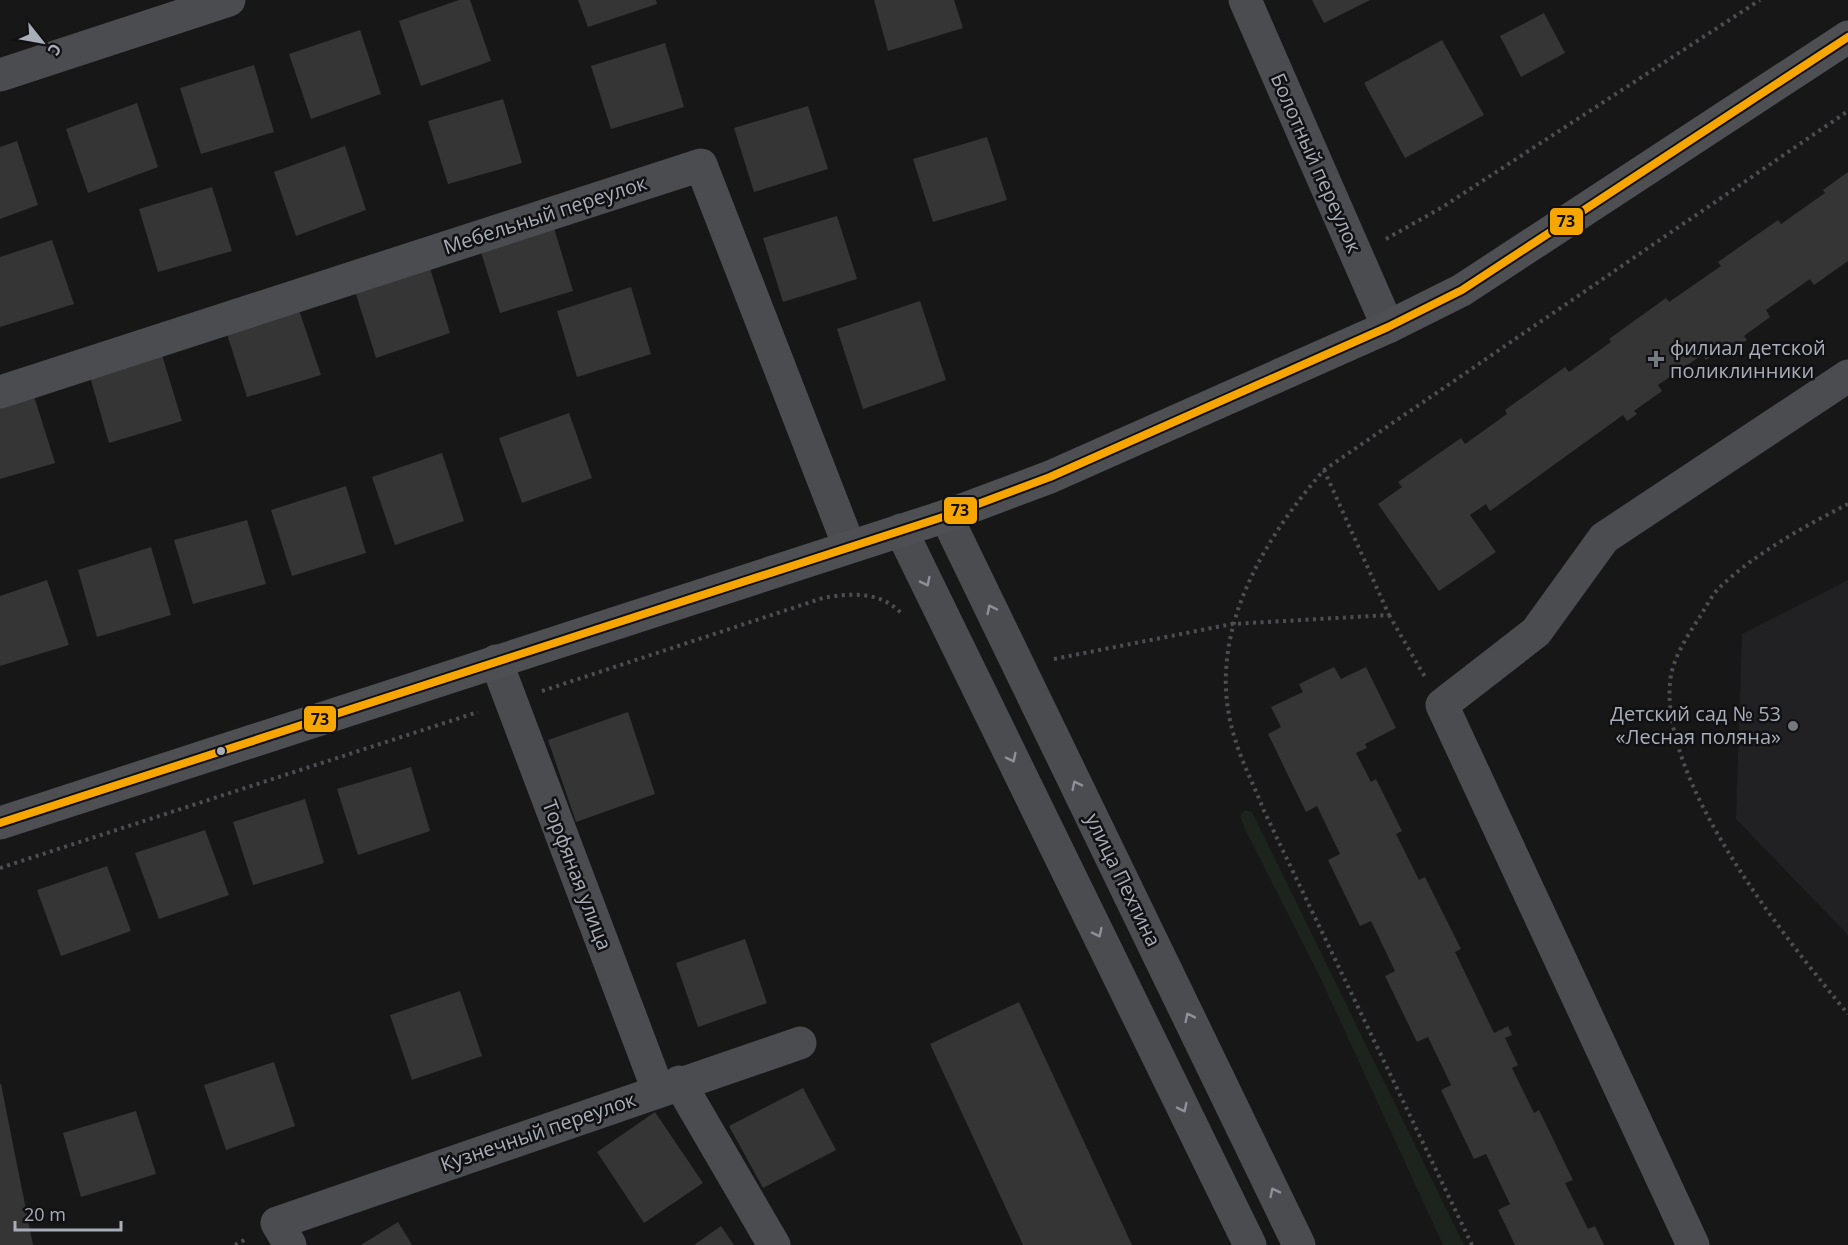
<svg xmlns="http://www.w3.org/2000/svg" width="1848" height="1245" viewBox="0 0 1848 1245" font-family="'Open Sans',sans-serif">
  <rect width="100%" height="100%" fill="#171717"/>
  <path fill="#212123" d="M 1848,580 L 1848,935 L 1736,819 L 1742,634 Z"/>
  <path fill="#1d241e" d="M 1245,810 L 1252,812 L 1464,1245 L 1443,1245 L 1321,979 L 1245,829 L 1240,816 Z"/>
  <g fill="#353536">
    <path d="M 459,0 L 470,0 L 491,61 L 421,86 L 399,21 Z"/>
    <path d="M 578,0 L 656,0 L 657,4 L 588,27 Z"/>
    <path d="M 874,0 L 954,0 L 963,28 L 888,51 Z"/>
    <path d="M 1312,0 L 1370,0 L 1324,23 Z"/>
    <path d="M 1544,13 L 1565,53 L 1521,77 L 1500,36 Z"/>
    <path d="M 360,30 L 381,94 L 311,119 L 289,54 Z"/>
    <path d="M 1442,40 L 1484,115 L 1405,158 L 1364,83 Z"/>
    <path d="M 665,43 L 684,107 L 611,129 L 591,66 Z"/>
    <path d="M 254,65 L 274,132 L 201,154 L 180,88 Z"/>
    <path d="M 503,99 L 522,163 L 448,184 L 428,121 Z"/>
    <path d="M 137,103 L 158,167 L 88,193 L 66,129 Z"/>
    <path d="M 808,106 L 828,169 L 754,192 L 734,128 Z"/>
    <path d="M 987,137 L 1007,200 L 933,222 L 913,159 Z"/>
    <path d="M 17,141 L 38,205 L 0,219 L 0,147 Z"/>
    <path d="M 345,146 L 366,210 L 296,236 L 274,172 Z"/>
    <path d="M 1848,172 L 1848,261 L 1814,285 L 1810,279 L 1766,310 L 1770,317 L 1744,336 L 1747,340 L 1736,348 L 1732,342 L 1706,360 L 1702,355 L 1658,385 L 1662,391 L 1634,411 L 1637,414 L 1627,421 L 1623,415 L 1490,511 L 1486,504 L 1470,515 L 1496,552 L 1439,591 L 1378,504 L 1402,487 L 1398,482 L 1461,438 L 1465,444 L 1507,414 L 1505,410 L 1565,367 L 1569,372 L 1611,342 L 1609,339 L 1666,298 L 1669,302 L 1721,266 L 1718,262 L 1778,220 L 1781,224 L 1825,193 L 1823,190 Z"/>
    <path d="M 212,187 L 232,251 L 158,272 L 139,209 Z"/>
    <path d="M 837,216 L 857,279 L 783,302 L 763,238 Z"/>
    <path d="M 554,228 L 573,291 L 500,313 L 480,249 Z"/>
    <path d="M 52,240 L 74,304 L 0,327 L 0,257 Z"/>
    <path d="M 430,268 L 450,333 L 376,358 L 355,291 Z"/>
    <path d="M 631,287 L 651,354 L 577,377 L 557,311 Z"/>
    <path d="M 920,301 L 946,380 L 863,409 L 837,329 Z"/>
    <path d="M 299,310 L 321,375 L 247,397 L 227,334 Z"/>
    <path d="M 162,355 L 182,421 L 109,443 L 90,377 Z"/>
    <path d="M 34,396 L 55,463 L 0,479 L 0,406 Z"/>
    <path d="M 569,413 L 592,478 L 522,503 L 499,438 Z"/>
    <path d="M 442,453 L 464,521 L 395,545 L 372,477 Z"/>
    <path d="M 346,486 L 366,553 L 292,576 L 271,510 Z"/>
    <path d="M 247,520 L 266,584 L 193,604 L 174,540 Z"/>
    <path d="M 151,547 L 171,615 L 97,637 L 78,570 Z"/>
    <path d="M 47,580 L 69,645 L 0,666 L 0,596 Z"/>
    <path d="M 1334,667 L 1341,679 L 1366,667 L 1396,728 L 1365,744 L 1367,748 L 1356,753 L 1371,782 L 1376,779 L 1402,831 L 1396,834 L 1419,880 L 1425,877 L 1461,949 L 1455,952 L 1494,1033 L 1508,1026 L 1512,1035 L 1505,1038 L 1518,1065 L 1512,1068 L 1534,1113 L 1539,1110 L 1573,1180 L 1565,1183 L 1588,1229 L 1595,1226 L 1604,1245 L 1515,1245 L 1498,1210 L 1510,1204 L 1486,1154 L 1474,1159 L 1441,1090 L 1451,1085 L 1428,1037 L 1417,1042 L 1385,976 L 1395,971 L 1371,921 L 1360,926 L 1328,860 L 1340,854 L 1317,806 L 1306,812 L 1268,734 L 1281,727 L 1271,707 L 1303,692 L 1299,684 Z"/>
    <path d="M 628,712 L 655,794 L 576,822 L 548,740 Z"/>
    <path d="M 411,767 L 430,831 L 358,855 L 337,789 Z"/>
    <path d="M 305,799 L 324,863 L 253,885 L 233,822 Z"/>
    <path d="M 205,830 L 229,895 L 159,919 L 135,853 Z"/>
    <path d="M 107,866 L 131,931 L 61,956 L 37,890 Z"/>
    <path d="M 745,939 L 767,1003 L 698,1027 L 676,963 Z"/>
    <path d="M 460,991 L 482,1056 L 412,1080 L 390,1015 Z"/>
    <path d="M 1019,1002 L 1132,1245 L 1023,1245 L 930,1044 Z"/>
    <path d="M 274,1062 L 295,1126 L 226,1150 L 204,1085 Z"/>
    <path d="M 0,1084 L 1,1084 L 33,1245 L 0,1245 Z"/>
    <path d="M 803,1088 L 836,1150 L 763,1188 L 729,1126 Z"/>
    <path d="M 136,1111 L 156,1174 L 81,1197 L 63,1133 Z"/>
    <path d="M 655,1112 L 703,1183 L 644,1223 L 597,1152 Z"/>
    <path d="M 398,1222 L 412,1245 L 361,1245 Z"/>
    <path d="M 721,1226 L 734,1245 L 694,1245 Z"/>
  </g>
  <g fill="none" stroke-linecap="round" stroke-linejoin="round">
    <g stroke="#4d4e52" stroke-width="4" stroke-dasharray="3 4.5" stroke-linecap="butt">
      <path d="M 1386,239 L 1441,208 L 1760,0"/>
      <path d="M 1848,504 C 1805,526 1754,554 1719,588 C 1711,596 1705,609 1699,618 C 1688,635 1675,655 1671,675 C 1654,777 1786,939 1848,1014"/>
      <path d="M 1389,615 L 1425,677"/>
      <path d="M 1054,659 L 1232,624 L 1389,615 L 1324,470"/>
      <path d="M 542,691 L 823,598 C 850,593 880,591 901,613"/>
      <path d="M 0,868 L 478,712"/>
      <path d="M 235,1245 L 248,1238"/>
      <path d="M 1472,1245 L 1264,811 C 1255,787 1242,763 1235,739 C 1203,640 1260,543 1324,470 L 1848,111"/>
    </g>
    <g stroke="#4b4c50" stroke-width="33">
      <path d="M 1245,0 L 1388,327"/>
      <path d="M 0,75 L 229,0"/>
      <path d="M 0,392 L 701,165 L 849,546"/>
      <path d="M 946,516 L 1299,1245"/>
      <path d="M 901,530 L 1250,1245"/>
      <path d="M 496,661 L 658,1090"/>
      <path d="M 679,1082 L 774,1245"/>
      <path d="M 290,1245 L 277,1223 L 800,1043"/>
      <path d="M 1693,1245 L 1442,705 L 1536,632 L 1604,538 L 1848,376"/>
    </g>
    <path stroke="#4d4f52" stroke-width="33" d="M 0,823 L 946,516 L 1050,477 L 1388,327 L 1462,290 L 1848,37"/>
    <g stroke="#111113" stroke-width="12">
      <path id="bus-1" d="M 0,823 L 946,516 L 1050,477 L 1388,327 L 1462,290 L 1848,37"/>
    </g>
    <use href="#bus-1" stroke="#f7a600" stroke-width="8"/>
  </g>
  <defs><path id="oneway-chevron" d="M-2-3.5L2.5 0L-2 3.5" fill="none" stroke-width="1.6" stroke-linecap="round" stroke-linejoin="round" transform="scale(1.5)"/></defs>
  <g stroke="#8c9099">
    <use href="#oneway-chevron" transform="translate(926 582) rotate(64)"/>
    <use href="#oneway-chevron" transform="translate(991 609) rotate(-116)"/>
    <use href="#oneway-chevron" transform="translate(1012 758) rotate(64)"/>
    <use href="#oneway-chevron" transform="translate(1076 785) rotate(-116)"/>
    <use href="#oneway-chevron" transform="translate(1098 933) rotate(64)"/>
    <use href="#oneway-chevron" transform="translate(1189 1017) rotate(-116)"/>
    <use href="#oneway-chevron" transform="translate(1183 1108) rotate(64)"/>
    <use href="#oneway-chevron" transform="translate(1274 1192) rotate(-116)"/>
  </g>
  <g fill="#757880" stroke="#111113" stroke-width="2">
    <path d="M1653 350h6v6h6v6h-6v6h-6v-6h-6v-6h6z"/>
    <circle cx="1793" cy="726" r="6"/>
  </g>
  <circle fill="#a8adb8" stroke="#111113" stroke-width="2" cx="221" cy="751" r="5"/>
  <g text-anchor="middle" stroke-width="5" stroke-linejoin="round" paint-order="stroke">
    <g font-size="20" fill="#a8adb8" stroke="#111113">
      <text transform="translate(1316 163) rotate(66)" y="7">Болотный переулок</text>
      <text transform="translate(545 215) rotate(-18)" y="7">Мебельный переулок</text>
      <text transform="translate(577 875) rotate(69)" y="7">Торфяная улица</text>
      <text transform="translate(1123 880) rotate(64)" y="7">улица Пехтина</text>
      <text transform="translate(538 1132) rotate(-19)" y="7">Кузнечный переулок</text>
    </g>
    <g font-size="20" fill="#a8adb8" stroke="#111113" text-anchor="start">
      <text x="1670" y="355">филиал детской<tspan x="1670" dy="23">поликлинники</tspan></text>
      <text x="1781" y="721" text-anchor="end">Детский сад № 53<tspan x="1781" dy="23">«Лесная поляна»</tspan></text>
    </g>
  </g>
  <g stroke="#111113" stroke-width="2">
    <rect x="1549" y="207" width="35" height="29" rx="6" fill="#f7a600"/>
    <rect x="943" y="496" width="35" height="29" rx="6" fill="#f7a600"/>
    <rect x="303" y="705" width="34" height="28" rx="6" fill="#f7a600"/>
  </g>
  <g font-size="16" text-anchor="middle" font-weight="bold" fill="#111">
    <text x="1566" y="227">73</text>
    <text x="960" y="516">73</text>
    <text x="320" y="725">73</text>
  </g>
  <g transform="translate(42 42) rotate(121)" stroke="#111113" stroke-width="4.5" paint-order="stroke">
  <path d="M0-4.5L10 22L0 15L-10 22Z" fill="#a8adb8"/>
  <text y="-9" font-size="16" font-weight="bold" text-anchor="middle" fill="#a8adb8">С</text>
  </g>
  <path d="M15 1221v9h106v-9" fill="none" stroke="#a8adb8" stroke-width="3"/>
  <text x="24" y="1221" font-size="18" fill="#a8adb8" stroke="#111113" stroke-width="4.5" paint-order="stroke">20 m</text>
</svg>
